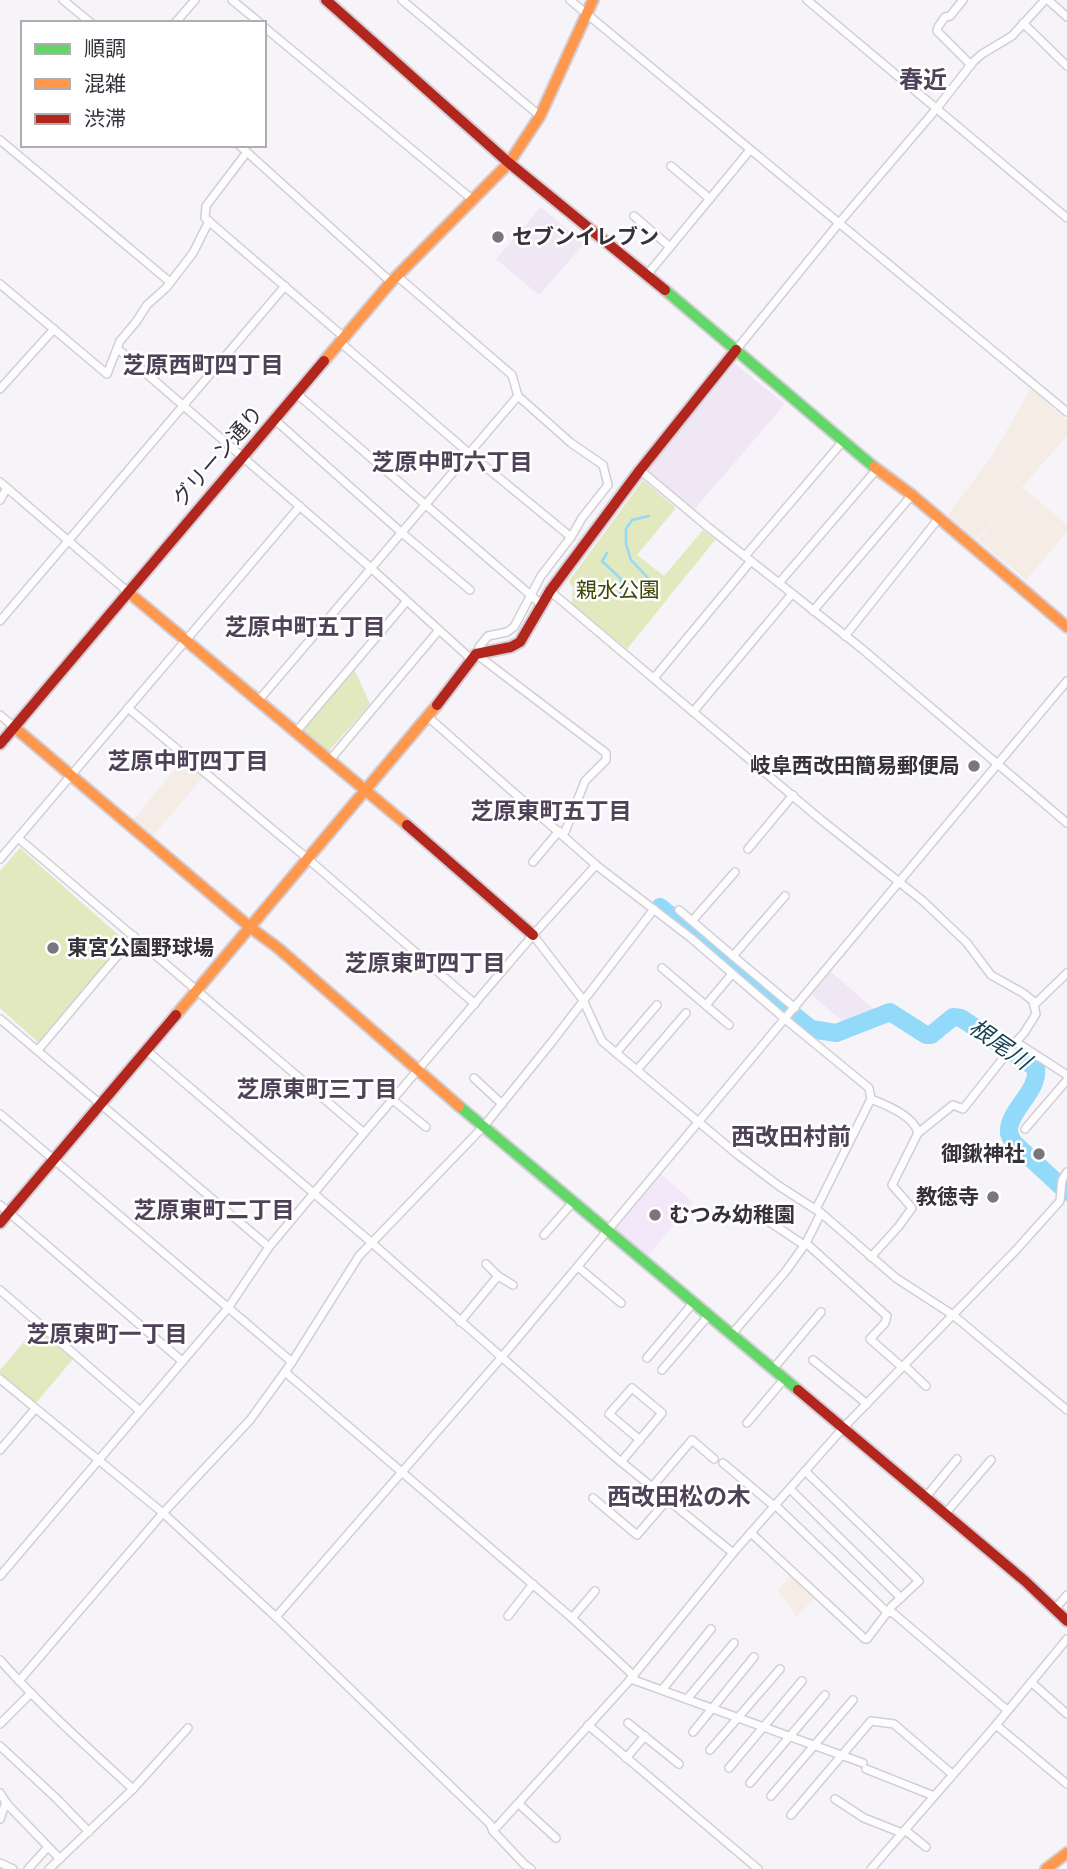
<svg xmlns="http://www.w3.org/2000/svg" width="1067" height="1869" viewBox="0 0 1067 1869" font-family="'Sofia Sans Condensed','Noto Sans JP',sans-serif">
  <rect width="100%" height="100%" fill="#f6f3f9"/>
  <g fill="#efe7f4">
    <path d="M 541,207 L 584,244 L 539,295 L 496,259 Z"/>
    <path d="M 735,364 L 785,404 L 694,510 L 646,471 Z"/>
    <path d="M 830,971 L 877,1012 L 849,1027 L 811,994 Z"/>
  </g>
  <g fill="#f5ece5">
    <path d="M 1031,389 L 1067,420 L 1067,436 L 1022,487 L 1067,525 L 1067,532 L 1026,580 L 978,540 L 1021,489 L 976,540 L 948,515 L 990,459 Z"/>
    <path d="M 184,759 L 204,776 L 152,837 L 132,821 Z"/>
    <path d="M 791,1576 L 815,1598 L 796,1617 L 786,1601 L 777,1591 Z"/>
  </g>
  <path fill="#f3e8fa" d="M 661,1174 L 693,1202 L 647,1257 L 616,1232 L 616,1228 Z"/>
  <g fill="#e2e9bf">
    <path d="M 643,480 L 676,508 L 637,555 L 664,576 L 703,530 L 715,540 L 627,649 L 572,604 L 573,588 L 569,581 Z"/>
    <path d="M 354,669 L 370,704 L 326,754 L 303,735 L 303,729 Z"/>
    <path d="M 20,848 L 125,941 L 39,1043 L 0,1008 L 0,871 Z"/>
    <path d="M 36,1328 L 73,1359 L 35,1404 L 0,1374 L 0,1370 Z"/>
  </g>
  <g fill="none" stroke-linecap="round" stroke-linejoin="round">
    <path stroke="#93dafa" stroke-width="2.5" d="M 607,553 L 602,561 L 621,579 L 620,594 L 628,596 L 648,578 L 631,560 L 626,544 L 626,529 L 632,520 L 649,516"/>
    <path stroke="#93dafa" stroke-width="18" d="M 660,907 L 811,1029 L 836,1033 L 890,1012 L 926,1035 L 931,1035 L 953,1017 L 961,1018 L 1036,1068 C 1040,1091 1007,1111 1009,1133 C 1010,1137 1012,1140 1014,1143 L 1067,1192"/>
    <g stroke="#d3ced6" stroke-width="10">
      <g id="street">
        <path d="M 63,0 L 91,23"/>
        <path d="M 232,0 L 260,23"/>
        <path d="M 402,0 L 540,116"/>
        <path d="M 570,0 L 1067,412"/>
        <path d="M 807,0 L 1067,218"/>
        <path d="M 963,0 L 950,16 L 945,17 L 938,27 L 937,31 L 971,65"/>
        <path d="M 1048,0 L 1067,17"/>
        <path d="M 175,23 L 195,0"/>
        <path d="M 1023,23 L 1067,66"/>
        <path d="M 264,27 L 473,200"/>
        <path d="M 0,140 L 170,282"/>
        <path d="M 239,145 L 391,282"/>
        <path d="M 247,152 L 206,206 L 205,218 L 345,338"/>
        <path d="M 671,166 L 710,199"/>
        <path d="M 634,216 L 670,247"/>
        <path d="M 647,275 L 750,150"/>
        <path d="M 397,276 L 512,375 L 518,396 L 571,443 L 603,465 L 608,485 L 582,518 L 571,537"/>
        <path d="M 0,284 L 107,374 L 120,341 L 136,322 L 147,305 L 166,288 L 193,253 L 209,221"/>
        <path d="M 341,343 L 470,454 L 571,537 L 541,576 L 514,627 L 507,632 L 488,636 L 479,647 L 481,652"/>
        <path d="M 118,349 L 372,569 L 471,659"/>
        <path d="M 736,350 L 839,223 L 937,108 L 973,62 L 982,54 L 1012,36 L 1045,0"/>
        <path d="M 0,389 L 54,329"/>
        <path d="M 297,394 L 542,605"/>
        <path d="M 275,420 L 402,533 L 470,590"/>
        <path d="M 640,470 L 708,527 L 861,648 L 1067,823"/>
        <path d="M 0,482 L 128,592"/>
        <path d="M 0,500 L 7,488"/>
        <path d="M 745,556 L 844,440"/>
        <path d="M 779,583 L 877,469"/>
        <path d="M 550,591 L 820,819 L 923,901 L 967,943 L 991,975 L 1023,993 L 1033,1001 L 1036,1014 L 1024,1033 L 1016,1042 L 1067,1075"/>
        <path d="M 813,611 L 912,495"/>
        <path d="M 0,621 L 285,286"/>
        <path d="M 845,636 L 939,518"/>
        <path d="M 476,654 L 606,753 L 606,760 L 585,781 L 565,832 L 562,834"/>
        <path d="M 654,678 L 751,561"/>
        <path d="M 258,701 L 518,396"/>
        <path d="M 128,708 L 308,859 L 475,1004"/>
        <path d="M 693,712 L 792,594"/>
        <path d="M 0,715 L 14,727"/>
        <path d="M 428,717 L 596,865 L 691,938 L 785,1019 L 869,1088 L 871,1099 L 816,1209"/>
        <path d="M 295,733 L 406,602"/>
        <path d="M 329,761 L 439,630"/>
        <path d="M 18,838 L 364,1133"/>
        <path d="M 748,849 L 793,795"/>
        <path d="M 0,859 L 300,506"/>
        <path d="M 533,862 L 559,831"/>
        <path d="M 785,896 L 733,956 L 795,1008"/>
        <path d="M 679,910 L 733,956"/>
        <path d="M 692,921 L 735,872"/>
        <path d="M 533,935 L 583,1000 L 602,1041 L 738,1155 L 779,1186 L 821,1213 L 896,1278 L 953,1315 L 1067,1410"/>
        <path d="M 662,968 L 729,1025"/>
        <path d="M 706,1005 L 732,974"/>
        <path d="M 1034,1005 L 1067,973"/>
        <path d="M 0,1019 L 269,1247"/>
        <path d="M 38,1050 L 134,936"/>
        <path d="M 146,1050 L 372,1243 L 614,1456 L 733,1553"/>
        <path d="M 616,1053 L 657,1005"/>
        <path d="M 637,1070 L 686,1013"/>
        <path d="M 474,1078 L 502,1104"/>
        <path d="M 871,1099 C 886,1105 914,1116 918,1133 L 892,1185 L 912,1208 L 899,1226 L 871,1257"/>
        <path d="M 393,1100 L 426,1127"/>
        <path d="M 0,1114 L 292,1362"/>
        <path d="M 1025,1129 L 1067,1080"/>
        <path d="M 918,1133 L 953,1105 L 963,1109 L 1016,1042"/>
        <path d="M 0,1205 L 182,1361"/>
        <path d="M 756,1213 L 804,1245"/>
        <path d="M 544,1235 L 574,1201"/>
        <path d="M 806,1243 L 887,1316 L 885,1323 L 870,1339 L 902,1367"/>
        <path d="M 486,1264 L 498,1276 L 513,1285"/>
        <path d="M 578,1267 L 621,1303"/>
        <path d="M 0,1290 L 140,1411"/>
        <path d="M 460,1322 L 498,1276"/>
        <path d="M 732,1334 L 786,1271 L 806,1243 L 821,1213"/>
        <path d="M 647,1358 L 694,1302"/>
        <path d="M 813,1360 L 867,1404"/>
        <path d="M 904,1365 L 926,1386"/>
        <path d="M 773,1369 L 821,1312"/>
        <path d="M 662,1370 L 709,1315"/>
        <path d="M 285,1372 L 572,1618 L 634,1676"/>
        <path d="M 0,1379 L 163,1513 L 276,1617 L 490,1824 L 493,1831 L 524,1864 L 531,1869"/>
        <path d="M 747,1423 L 785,1378"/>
        <path d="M 0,1450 L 35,1409"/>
        <path d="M 621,1462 L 662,1413 L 632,1388 L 609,1414 L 640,1440"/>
        <path d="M 723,1463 L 774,1506"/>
        <path d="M 652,1487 L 692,1440 L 714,1459"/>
        <path d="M 790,1489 L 901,1598"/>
        <path d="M 593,1498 L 637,1535 L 668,1499"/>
        <path d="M 925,1498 L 957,1459"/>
        <path d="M 775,1505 L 887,1612 L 893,1613 L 1007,1710"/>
        <path d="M 945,1514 L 991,1460"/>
        <path d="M 751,1533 L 865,1639 L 867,1639 L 892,1606 L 919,1581 L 805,1471"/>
        <path d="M 0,1576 L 228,1308 L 269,1247 L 364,1133 L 533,935 L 596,865"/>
        <path d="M 1055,1609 L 1067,1595"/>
        <path d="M 508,1616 L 533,1584"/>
        <path d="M 276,1617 L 501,1358 L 1067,681"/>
        <path d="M 572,1618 L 595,1591"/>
        <path d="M 0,1660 C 41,1706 87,1747 133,1789"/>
        <path d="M 631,1679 L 863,1763"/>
        <path d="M 19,1681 L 163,1513 L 250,1420 L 292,1362 L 359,1256 L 484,1126 L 551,1043 L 654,909"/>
        <path d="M 1031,1682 L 1067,1714"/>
        <path d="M 662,1690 L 711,1629"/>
        <path d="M 687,1699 L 734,1643"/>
        <path d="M 628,1723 L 679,1764"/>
        <path d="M 0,1724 L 31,1693"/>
        <path d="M 588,1725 L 758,1869"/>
        <path d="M 996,1725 L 1067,1784"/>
        <path d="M 693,1732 L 754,1657"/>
        <path d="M 0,1746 L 56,1798 L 89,1832"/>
        <path d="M 710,1750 L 780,1669"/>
        <path d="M 626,1758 L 645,1736"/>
        <path d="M 729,1768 L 802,1681"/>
        <path d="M 866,1769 L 934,1796"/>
        <path d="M 750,1783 L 825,1695"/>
        <path d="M 0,1793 L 7,1804 L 60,1859"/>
        <path d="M 771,1796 L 853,1700"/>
        <path d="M 835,1799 L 864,1818 L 902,1833"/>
        <path d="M 519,1804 L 556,1838"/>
        <path d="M 791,1815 L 871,1721 L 894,1724 L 952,1774"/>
        <path d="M 0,1819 L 6,1802"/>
        <path d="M 905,1830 L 926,1847"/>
        <path d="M 493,1831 L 628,1682 L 733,1553 L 843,1428 L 1017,1249 L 1060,1201 L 1062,1180 L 1067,1172"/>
        <path d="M 0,1863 L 13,1869"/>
        <path d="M 28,1869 L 48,1847"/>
        <path d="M 49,1869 L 133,1789 L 188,1728"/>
        <path d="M 871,1869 L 996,1725 L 1067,1639"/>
      </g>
    </g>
    <g stroke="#d3ced6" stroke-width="14">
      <g id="fast">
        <path d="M 665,290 L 874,467"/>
        <path d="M 459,1106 L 798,1390"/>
      </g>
    </g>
    <g stroke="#d3ced6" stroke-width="14">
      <g id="slow">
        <path d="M 324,361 L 391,282 L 509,163 L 540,116 L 593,0"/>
        <path d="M 874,467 L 912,495 L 1067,627"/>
        <path d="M 128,592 L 407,825"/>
        <path d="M 14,727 L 251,928 L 278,948 L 459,1106"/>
        <path d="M 176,1015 L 437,705"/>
        <path d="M 1046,1869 L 1067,1853"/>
      </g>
    </g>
    <g stroke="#d3ced6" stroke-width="14">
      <g id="jam">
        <path d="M 326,0 L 509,163 L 665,290"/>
        <path d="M 437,705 L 476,654 L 511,647 L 520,642 L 550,591 L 640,470 L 736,350"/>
        <path d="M 0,744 L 324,361"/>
        <path d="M 407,825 L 533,935"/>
        <path d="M 0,1223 L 176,1015"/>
        <path d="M 798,1390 L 1025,1581 L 1067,1621"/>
      </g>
    </g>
    <use href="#street" stroke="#fefdfe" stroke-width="7"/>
    <use href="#fast" stroke="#63d668" stroke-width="10"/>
    <use href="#slow" stroke="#ff974d" stroke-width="10"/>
    <use href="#jam" stroke="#b3261e" stroke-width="10"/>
  </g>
  <g fill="#7a757e" stroke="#fff" stroke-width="2.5">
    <circle cx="498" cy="237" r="7"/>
    <circle cx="974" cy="766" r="7"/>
    <circle cx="53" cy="948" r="7"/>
    <circle cx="1039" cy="1154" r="7"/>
    <circle cx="993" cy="1197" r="7"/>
    <circle cx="655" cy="1215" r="7"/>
  </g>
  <g text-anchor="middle" stroke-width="5" stroke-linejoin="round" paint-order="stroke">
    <g font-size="21" font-weight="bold" fill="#37313c" stroke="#fff" text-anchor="start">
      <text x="512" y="244">セブンイレブン</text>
      <text x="960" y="773" text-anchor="end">岐阜西改田簡易郵便局</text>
      <text x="67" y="955">東宮公園野球場</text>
      <text x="1025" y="1161" text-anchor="end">御鍬神社</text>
      <text x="979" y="1204" text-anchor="end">教徳寺</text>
      <text x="669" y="1222">むつみ幼稚園</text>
    </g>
    <g font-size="21" fill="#37313c" stroke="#fff">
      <text transform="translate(218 456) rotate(-49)" y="7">グリーン通り</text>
    </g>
    <g font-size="21" fill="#3e4702" stroke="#fff">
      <text x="618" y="597">親水公園</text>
    </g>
    <g font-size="23" font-weight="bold" fill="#4f4258" stroke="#fff">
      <text x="203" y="373">芝原西町四丁目</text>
      <text x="452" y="470">芝原中町六丁目</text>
      <text x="305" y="635">芝原中町五丁目</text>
      <text x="188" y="769">芝原中町四丁目</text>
      <text x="551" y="819">芝原東町五丁目</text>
      <text x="425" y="971">芝原東町四丁目</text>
      <text x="317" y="1097">芝原東町三丁目</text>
      <text x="214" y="1218">芝原東町二丁目</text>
      <text x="107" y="1342">芝原東町一丁目</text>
    </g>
    <g font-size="23" font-style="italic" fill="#174356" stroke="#fff">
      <text transform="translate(1000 1044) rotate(35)" y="8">根尾川</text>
    </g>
    <g font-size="24" font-weight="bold" fill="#4f4258" stroke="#fff">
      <text x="923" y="88">春近</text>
      <text x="791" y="1145">西改田村前</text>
      <text x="679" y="1505">西改田松の木</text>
    </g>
  </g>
  <rect x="21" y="21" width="245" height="126" fill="#ffffff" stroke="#afadb1" stroke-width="2"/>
  <rect x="35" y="44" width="35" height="10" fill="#63d668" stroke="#afadb1" stroke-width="2"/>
  <text x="84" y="56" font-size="21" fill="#37313c">順調</text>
  <rect x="35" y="79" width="35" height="10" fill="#ff974d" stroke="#afadb1" stroke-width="2"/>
  <text x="84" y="91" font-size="21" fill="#37313c">混雑</text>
  <rect x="35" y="114" width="35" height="10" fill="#b3261e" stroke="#afadb1" stroke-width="2"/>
  <text x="84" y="126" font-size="21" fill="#37313c">渋滞</text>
</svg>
